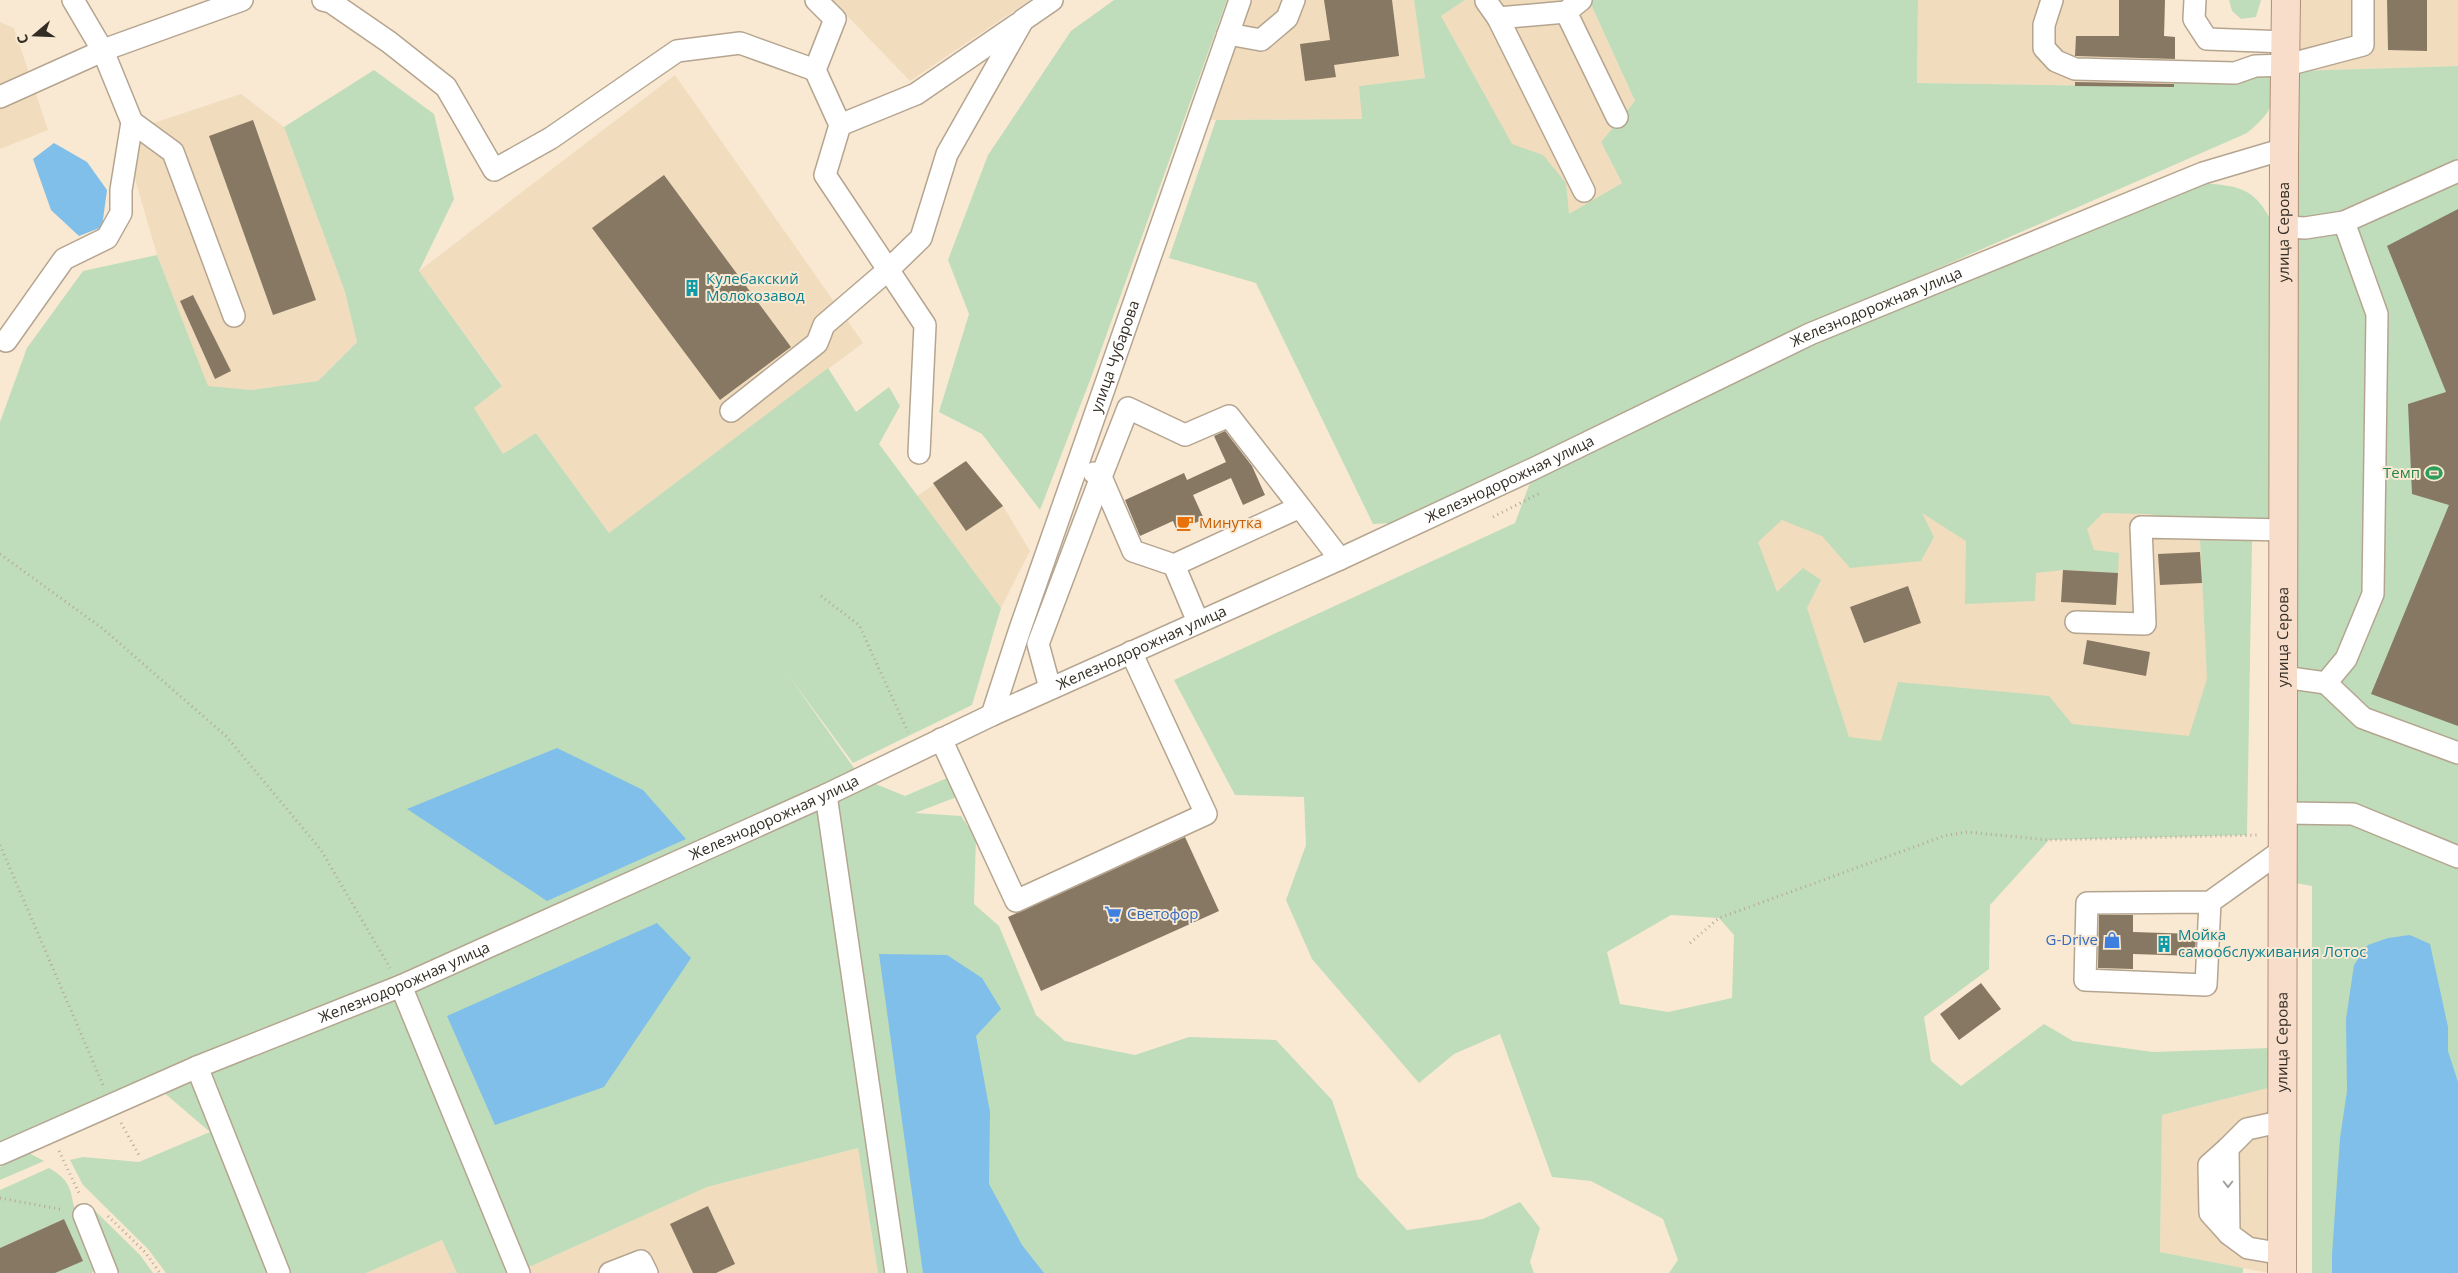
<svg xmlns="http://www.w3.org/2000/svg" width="2458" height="1273" viewBox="0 0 2458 1273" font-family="'Open Sans',sans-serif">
  <rect width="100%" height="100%" fill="#f9e9d2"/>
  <g fill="#f1dcbe">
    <path d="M 832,0 L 1030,0 L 910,81 Z"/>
    <path d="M 1240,0 L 1414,0 L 1425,78 L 1359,86 L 1363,119 L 1199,120 Z"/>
    <path d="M 1465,0 L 1589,0 L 1635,101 L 1601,142 L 1622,183 L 1569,215 L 1543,155 L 1512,145 L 1441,16 Z"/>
    <path d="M 1918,0 L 2165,0 L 2164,36 L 2175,37 L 2174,87 L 1917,83 Z"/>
    <path d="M 2296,0 L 2458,0 L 2458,66 L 2296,71 Z"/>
    <path d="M 0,22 L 14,28 L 48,130 L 0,149 Z"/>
    <path d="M 675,75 L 863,343 L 609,533 L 536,433 L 503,454 L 474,408 L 502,385 L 419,271 Z"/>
    <path d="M 241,94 L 284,127 L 345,292 L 357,342 L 318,381 L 251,390 L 208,387 L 157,255 L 131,165 L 137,135 L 154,123 Z"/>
    <path d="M 2189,326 L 2213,790 L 1714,856 L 1683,474 Z"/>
    <path d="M 966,461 L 1003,506 L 1030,551 L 1001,608 L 916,497 Z"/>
    <path d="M 2272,1087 L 2269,1273 L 2160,1252 L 2162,1115 Z"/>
    <path d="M 858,1148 L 878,1273 L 516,1273 L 707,1187 Z"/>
    <path d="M 442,1240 L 457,1273 L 366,1273 Z"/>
  </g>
  <g fill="#bfddba" fill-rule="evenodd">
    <path d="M 1114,0 L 1227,0 L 1092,375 L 1040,510 L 982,434 L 939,412 L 969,314 L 948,260 L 988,155 L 1071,31 Z"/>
    <path d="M 1414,0 L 1465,0 L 1441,16 L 1512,144 L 1543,155 L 1566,183 L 1569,214 L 1622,183 L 1601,142 L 1635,101 L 1589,0 L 1918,0 L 1917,83 L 2174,87 L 2174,80 L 2231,83 L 2275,73 C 2275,104 2272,112 2247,133 L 1811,324 L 1418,512 L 1391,523 L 1373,524 L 1256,283 L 1169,258 L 1216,120 L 1362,119 L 1359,86 L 1425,78 Z"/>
    <path d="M 2229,0 L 2261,0 L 2256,17 L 2241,19 L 2232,11 Z"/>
    <path d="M 2458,66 L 2458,1273 L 2312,1273 L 2312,886 L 2296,883 L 2296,71 Z"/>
    <path d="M 374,70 L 434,114 L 454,199 L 419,271 L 502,386 L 474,408 L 503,454 L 536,433 L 609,533 L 828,368 L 856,412 L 889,387 L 900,406 L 879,444 L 1001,608 L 972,705 L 853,763 L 789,676 L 861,778 L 905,796 L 947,778 L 962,795 L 915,813 L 961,816 L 976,838 L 974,904 L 999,926 L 1036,1015 L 1065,1041 L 1135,1055 L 1189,1037 L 1276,1040 L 1332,1100 L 1358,1177 L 1407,1230 L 1483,1219 L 1520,1202 L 1540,1228 L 1530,1262 L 1534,1273 L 878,1273 L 858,1148 L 707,1187 L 516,1273 L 457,1273 L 442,1240 L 366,1273 L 166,1273 L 148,1249 L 83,1185 L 70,1160 L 83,1157 L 139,1162 L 210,1132 L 155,1085 L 111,1093 L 0,1143 L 0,422 L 27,348 L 83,271 L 157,255 L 208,386 L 251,390 L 318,381 L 357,342 L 345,292 L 284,127 Z"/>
    <path d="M 2202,183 C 2240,186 2256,188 2273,225 L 2274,522 L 2199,522 L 2147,514 L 2103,513 L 2087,529 L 2094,550 L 2119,553 L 2118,573 L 2063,570 L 2036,573 L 2035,601 L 1965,604 L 1966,541 L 1922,513 L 1934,537 L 1921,561 L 1850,568 L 1822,536 L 1782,520 L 1758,542 L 1777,592 L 1803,568 L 1821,580 L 1807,608 L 1849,737 L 1881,741 L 1898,682 L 2049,696 L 2072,724 L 2189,736 L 2207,679 L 2200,540 L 2252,541 L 2247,835 L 2049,840 L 1990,905 L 1989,969 L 1924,1017 L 1931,1061 L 1961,1086 L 2044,1024 L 2073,1041 L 2153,1052 L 2270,1048 L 2272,1087 L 2162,1115 L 2160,1252 L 2243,1268 L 2243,1273 L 1669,1273 L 1678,1260 L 1663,1219 L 1591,1181 L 1552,1177 L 1500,1034 L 1454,1054 L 1419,1083 L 1312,959 L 1286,900 L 1306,845 L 1304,797 L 1235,795 L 1174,680 L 1515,523 L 1531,480 L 1815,342 ZM 1671,915 L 1719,918 L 1734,935 L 1732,998 L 1668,1012 L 1620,1004 L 1607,952 Z"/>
    <path d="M 29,1153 L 44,1161 L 0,1180 L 0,1167 Z"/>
    <path d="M 49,1168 C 75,1183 69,1193 77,1217 C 84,1233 90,1249 96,1264 L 92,1273 L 55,1273 L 64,1219 L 0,1248 L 0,1190 Z"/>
    <path d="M 86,1202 L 140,1255 L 153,1273 L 114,1273 Z"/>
  </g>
  <g fill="#7fbfe9">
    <path d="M 54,143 L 87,162 L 107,190 L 102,227 L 79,236 L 51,210 L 33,159 Z"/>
    <path d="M 557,748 L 643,790 L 686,839 L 547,901 L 407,809 Z"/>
    <path d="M 657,923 L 691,958 L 604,1087 L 495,1125 L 447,1016 Z"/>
    <path d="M 2410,935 L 2430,944 L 2448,1027 L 2448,1051 L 2458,1082 L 2458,1273 L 2332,1273 L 2332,1255 L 2340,1138 L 2347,1091 L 2346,1019 L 2354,965 L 2368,945 L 2388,938 Z"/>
    <path d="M 879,954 L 947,955 L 982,978 L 1001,1009 L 976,1036 L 990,1112 L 989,1184 L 1022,1245 L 1044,1273 L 923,1273 Z"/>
  </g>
  <g fill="#877863">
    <path d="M 1324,0 L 1392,0 L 1399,56 L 1334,65 L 1336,77 L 1305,81 L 1300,44 L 1330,40 Z"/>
    <path d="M 2119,0 L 2165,0 L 2164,36 L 2175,37 L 2175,59 L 2075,56 L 2076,36 L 2119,36 Z"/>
    <path d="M 2387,0 L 2427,0 L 2427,51 L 2388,50 Z"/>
    <path d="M 2075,82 L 2174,84 L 2174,87 L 2075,86 Z"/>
    <path d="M 253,120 L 316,300 L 273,315 L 209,136 Z"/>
    <path d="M 664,175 L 791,347 L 720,400 L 592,228 Z"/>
    <path d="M 2458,209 L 2458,726 L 2371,694 L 2449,505 L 2412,494 L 2408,404 L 2446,392 L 2387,246 Z"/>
    <path d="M 193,295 L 231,371 L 215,379 L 180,301 Z"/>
    <path d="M 1225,431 L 1252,466 L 1265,495 L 1243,505 L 1231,478 L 1193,495 L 1204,519 L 1177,531 L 1173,521 L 1140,536 L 1125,500 L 1184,473 L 1187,480 L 1226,462 L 1214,436 Z"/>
    <path d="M 966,461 L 1003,506 L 966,531 L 933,483 Z"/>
    <path d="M 2200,552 L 2202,583 L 2160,585 L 2158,554 Z"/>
    <path d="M 2063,570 L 2118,573 L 2116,605 L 2061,602 Z"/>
    <path d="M 1908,586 L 1921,623 L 1864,643 L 1850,607 Z"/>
    <path d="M 2087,640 L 2150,652 L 2146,676 L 2083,664 Z"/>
    <path d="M 1185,837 L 1219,911 L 1041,991 L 1008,917 Z"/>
    <path d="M 2099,915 L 2133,915 L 2133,932 L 2196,934 L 2195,956 L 2133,954 L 2133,969 L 2098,968 Z"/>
    <path d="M 1981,983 L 2001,1009 L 1959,1040 L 1940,1014 Z"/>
    <path d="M 708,1206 L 735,1264 L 716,1273 L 693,1273 L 670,1224 Z"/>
    <path d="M 64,1219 L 83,1261 L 55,1273 L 0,1273 L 0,1248 Z"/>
  </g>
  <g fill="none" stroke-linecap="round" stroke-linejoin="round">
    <g stroke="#b5a590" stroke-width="24">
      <g id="minor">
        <path d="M 73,0 L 103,51 L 132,122 L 173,152 L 234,316"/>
        <path d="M 323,0 L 331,2 L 389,42 L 446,87 L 494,170 L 551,138 L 677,51 L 740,43 L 815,70"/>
        <path d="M 816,0 L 835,19 L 815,70 L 840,125 L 916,94 L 1018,24"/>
        <path d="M 2052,0 L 2044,25 L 2044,48 L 2056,61 L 2075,69 L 2235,73 L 2255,66 L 2287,65 L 2363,45 L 2363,0"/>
        <path d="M 2195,0 L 2194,19 L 2207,39 L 2286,42"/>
        <path d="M 1486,1 L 1498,18 L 1584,191"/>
        <path d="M 1566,12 L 1617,117"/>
        <path d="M 1498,18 L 1566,12 L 1581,0"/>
        <path d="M 1228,34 L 1261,40 L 1287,18 L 1294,0"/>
        <path d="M 0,97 L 109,48 L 242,0"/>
        <path d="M 840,125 L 825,175 L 925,325 L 919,453"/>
        <path d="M 2344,222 L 2458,171"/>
        <path d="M 2284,227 L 2305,228 L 2344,222 L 2377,314 L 2373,594 L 2346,659 L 2326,683 L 2284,677"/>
        <path d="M 6,341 L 64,259 L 107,238 L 121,213 L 121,190 L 132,122"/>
        <path d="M 731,411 L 817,343 L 824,325 L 888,270 L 921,238 L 947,154 L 1023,20 L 1052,0"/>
        <path d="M 1300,507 L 1229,416 L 1185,435 L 1128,408 L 1101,477 L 1133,551 L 1174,565 L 1300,507 L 1340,559"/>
        <path d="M 1174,565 L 1198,622"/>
        <path d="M 2076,622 L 2145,624 L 2141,527 L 2285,530"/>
        <path d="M 2326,683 L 2363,718 L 2458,753"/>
        <path d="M 1050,688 L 1038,644 L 1101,477 L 1094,473"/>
        <path id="s1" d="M 992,715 L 1020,629 L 1240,0"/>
        <path d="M 941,739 L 1016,901 L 1206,814 L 1131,652"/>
        <path d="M 826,795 L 896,1273"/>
        <path d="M 2284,813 L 2353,814 L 2458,857"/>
        <path d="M 2210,902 L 2206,985 L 2085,980 L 2087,903 L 2210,902 L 2284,849"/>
        <path d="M 401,986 L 519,1273"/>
        <path d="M 197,1067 L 279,1273"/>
        <path d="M 2228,1148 L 2209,1165 L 2210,1213 L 2229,1234"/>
        <path id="s2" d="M 0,1154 L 197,1067 L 401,986 L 826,795 L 992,715 L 1340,559 L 1535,468 L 1810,334 L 2203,173 L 2284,149"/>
        <path d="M 84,1215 L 107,1273"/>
        <path d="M 2283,1254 L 2248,1248 L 2229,1234 L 2228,1148 L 2247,1129 L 2284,1121"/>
        <path d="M 610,1273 L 641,1261 L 647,1273"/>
      </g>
    </g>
    <g stroke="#af9079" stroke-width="30">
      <g id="major">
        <path id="s3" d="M 2282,1273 L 2284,149 L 2286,0"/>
      </g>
    </g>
    <g stroke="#b5a896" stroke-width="3" stroke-dasharray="1 4" stroke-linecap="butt">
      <path d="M 1493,517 L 1542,492"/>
      <path d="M 0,554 L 102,628 L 226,736 L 321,850 L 390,968"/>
      <path d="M 821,596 L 859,625 L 908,732"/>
      <path d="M 0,845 L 103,1085"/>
      <path d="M 1690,943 L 1719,918 L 1944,836 L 1967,832 L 2049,840 L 2259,835"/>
      <path d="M 121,1123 L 140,1157"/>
      <path d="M 59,1151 L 80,1195"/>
      <path d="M 0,1198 L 64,1210"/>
      <path d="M 108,1216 L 145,1252 L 160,1273"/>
    </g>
    <use href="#minor" stroke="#fff" stroke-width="21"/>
    <use href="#major" stroke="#f7ddca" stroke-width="28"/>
  </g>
  <defs><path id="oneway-chevron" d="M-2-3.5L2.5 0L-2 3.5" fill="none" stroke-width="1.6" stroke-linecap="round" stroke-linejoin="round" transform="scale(1.25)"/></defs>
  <use stroke="#a3a09c" href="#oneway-chevron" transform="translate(2228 1184) rotate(90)"/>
  <defs>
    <g id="building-bare" transform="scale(1.35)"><path d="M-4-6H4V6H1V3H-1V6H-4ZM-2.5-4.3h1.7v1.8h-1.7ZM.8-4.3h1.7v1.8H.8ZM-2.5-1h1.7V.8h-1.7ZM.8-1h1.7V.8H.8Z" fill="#0f9aa8" stroke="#f9e9d2" stroke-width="2.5" paint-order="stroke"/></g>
    <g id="stadium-bare" transform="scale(1.35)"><path d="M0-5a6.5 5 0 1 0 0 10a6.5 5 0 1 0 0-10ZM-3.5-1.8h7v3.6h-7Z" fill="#2e9e5b" stroke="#f9e9d2" stroke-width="2.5" paint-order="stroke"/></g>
    <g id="cafe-bare" transform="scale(1.35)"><path d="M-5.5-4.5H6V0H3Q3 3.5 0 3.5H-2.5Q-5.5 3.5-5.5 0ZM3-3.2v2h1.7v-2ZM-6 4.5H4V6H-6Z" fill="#e8710a" stroke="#f9e9d2" stroke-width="2.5" paint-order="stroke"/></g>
    <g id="supermarket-bare" transform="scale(1.35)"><path d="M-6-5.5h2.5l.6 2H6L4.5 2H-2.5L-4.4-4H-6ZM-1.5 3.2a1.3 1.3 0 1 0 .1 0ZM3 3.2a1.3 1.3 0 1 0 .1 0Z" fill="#3f7fe0" stroke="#f9e9d2" stroke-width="2.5" paint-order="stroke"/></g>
    <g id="shop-bare" transform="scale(1.35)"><path d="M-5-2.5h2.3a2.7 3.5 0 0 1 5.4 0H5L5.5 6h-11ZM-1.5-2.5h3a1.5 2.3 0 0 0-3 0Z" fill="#3f7fe0" stroke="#f9e9d2" stroke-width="2.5" paint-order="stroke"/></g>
  </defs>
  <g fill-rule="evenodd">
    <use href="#building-bare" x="692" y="288"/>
    <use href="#stadium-bare" x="2434" y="473"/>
    <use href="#cafe-bare" x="1185" y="523"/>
    <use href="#supermarket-bare" x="1113" y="914"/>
    <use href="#shop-bare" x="2112" y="940"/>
    <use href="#building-bare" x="2164" y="944"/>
  </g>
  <g text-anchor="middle" stroke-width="4" stroke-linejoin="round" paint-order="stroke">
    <g font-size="15" fill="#332d24" stroke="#f9e9d2">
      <text dy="5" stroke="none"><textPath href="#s3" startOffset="1041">улица Серова</textPath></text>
      <text dy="5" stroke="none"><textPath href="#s2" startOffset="2059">Железнодорожная улица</textPath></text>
      <text dy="5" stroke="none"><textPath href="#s1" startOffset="379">улица Чубарова</textPath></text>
      <text dy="5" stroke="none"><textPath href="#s2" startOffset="1654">Железнодорожная улица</textPath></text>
      <text dy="5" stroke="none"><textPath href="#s3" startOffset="636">улица Серова</textPath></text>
      <text dy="5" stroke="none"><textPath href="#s2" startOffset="1249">Железнодорожная улица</textPath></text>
      <text dy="5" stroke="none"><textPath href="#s2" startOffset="844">Железнодорожная улица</textPath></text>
      <text dy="5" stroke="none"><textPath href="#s2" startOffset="439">Железнодорожная улица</textPath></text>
      <text dy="5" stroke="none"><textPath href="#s3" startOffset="231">улица Серова</textPath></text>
    </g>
    <g font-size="15" fill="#0d838f" stroke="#f9e9d2" text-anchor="start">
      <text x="706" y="284">Кулебакский<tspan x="706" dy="17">Молокозавод</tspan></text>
      <text x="2178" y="940">Мойка<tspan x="2178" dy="17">самообслуживания Лотос</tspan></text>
    </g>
    <g font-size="15" fill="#27864d" stroke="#f9e9d2" text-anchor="end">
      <text x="2420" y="478">Темп</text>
    </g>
    <g font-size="15" fill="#c56008" stroke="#f9e9d2" text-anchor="start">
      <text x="1199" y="528">Минутка</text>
    </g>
    <g font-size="15" fill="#366cbe" stroke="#f9e9d2" text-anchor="start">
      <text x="1127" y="919">Светофор</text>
      <text x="2098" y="945" text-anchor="end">G-Drive</text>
    </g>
  </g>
  <g transform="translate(35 35) rotate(251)" stroke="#f9e9d2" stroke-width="4" paint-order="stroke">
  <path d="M0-4L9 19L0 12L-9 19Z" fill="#332d24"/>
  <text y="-8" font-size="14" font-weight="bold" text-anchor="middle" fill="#332d24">С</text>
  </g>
</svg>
